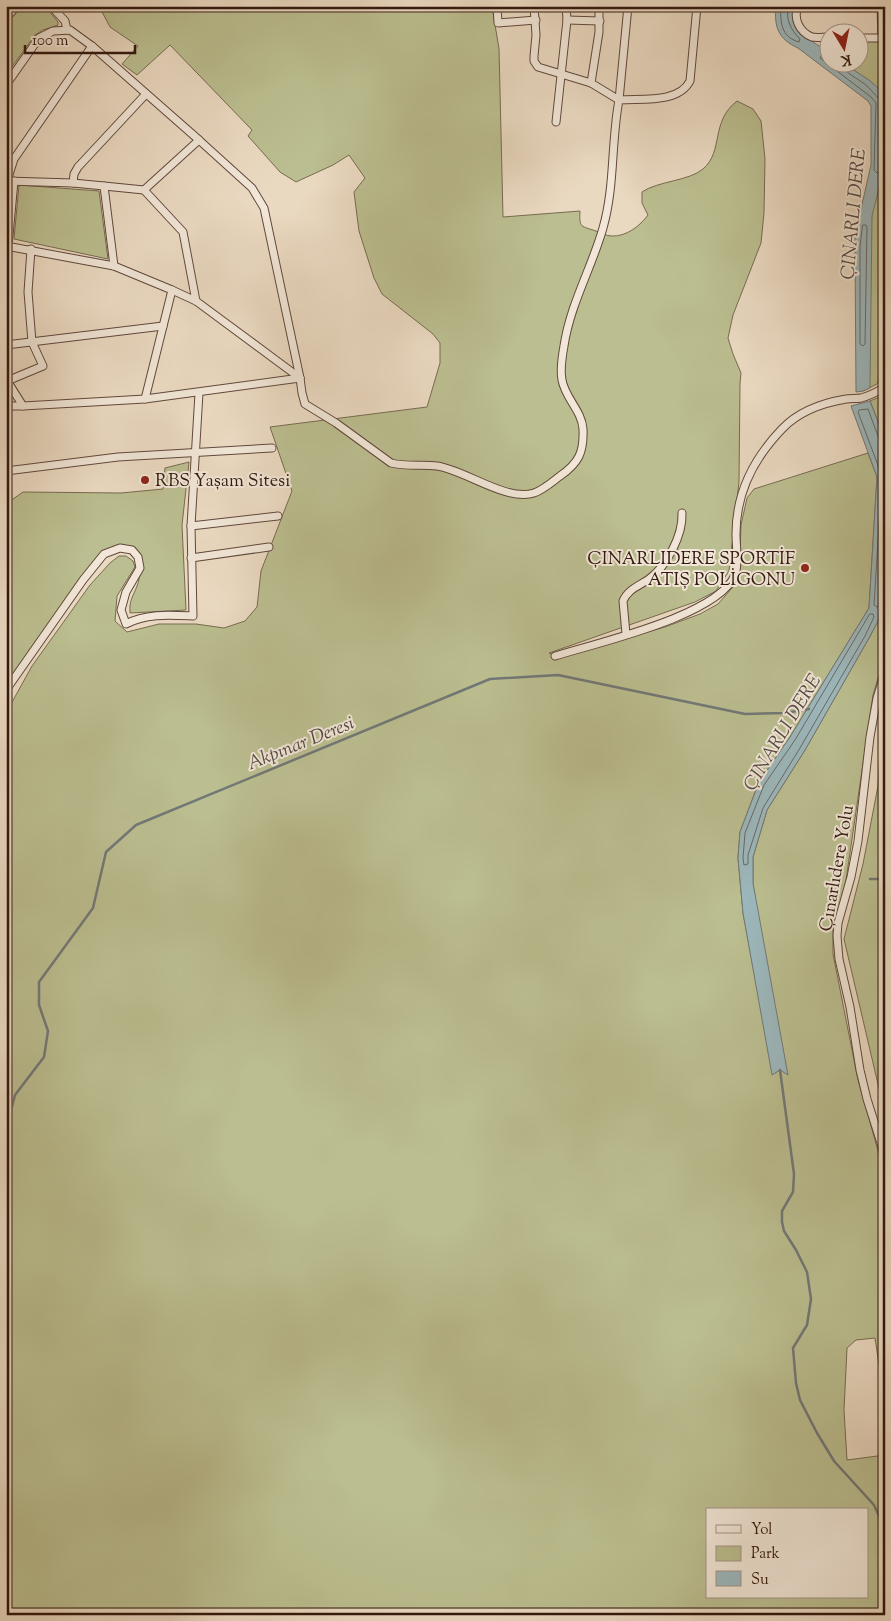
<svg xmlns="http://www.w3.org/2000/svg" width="891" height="1621" viewBox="0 0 891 1621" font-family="'Sorts Mill Goudy',serif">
  <rect width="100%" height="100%" fill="#ead9c1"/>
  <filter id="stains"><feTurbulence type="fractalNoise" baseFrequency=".004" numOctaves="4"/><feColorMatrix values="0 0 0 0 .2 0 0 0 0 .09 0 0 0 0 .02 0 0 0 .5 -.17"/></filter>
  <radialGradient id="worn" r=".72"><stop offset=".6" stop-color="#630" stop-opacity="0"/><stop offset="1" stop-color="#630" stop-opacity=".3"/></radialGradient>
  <g fill="#bbbe90" stroke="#776b50" fill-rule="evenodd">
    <path d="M 22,6 L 45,6 L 58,22 L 58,25 L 43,30 L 35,35 L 6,75 L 6,24 Z"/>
    <path d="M 99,6 L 492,6 L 499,49 L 503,217 L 580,211 C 579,228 581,226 596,231 C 601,232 606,236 611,236 C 626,237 640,226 648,215 L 642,203 L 642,192 C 658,181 689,181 703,169 C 724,151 710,122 737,101 L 753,109 L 761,121 L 765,159 L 764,213 L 761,243 L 733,315 L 728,338 L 733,354 L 741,373 L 740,383 L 739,482 L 729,571 L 716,591 L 695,602 L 549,653 L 560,657 L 665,627 L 700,614 L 718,604 L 739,580 L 741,525 L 747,498 L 754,489 L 868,453 L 877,477 L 869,608 L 790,737 L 759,782 L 740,832 L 738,858 L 743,913 L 773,1074 L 780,1070 L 753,883 L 753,857 L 767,810 L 805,750 L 869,638 L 878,621 L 885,603 L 885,655 L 873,695 L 845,887 L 833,929 L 833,954 L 858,1080 L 885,1175 L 885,1266 C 875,1290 883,1317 885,1343 C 885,1354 885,1366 885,1378 L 880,1371 L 875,1338 L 856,1340 L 847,1348 L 844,1410 L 847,1460 L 885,1455 L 885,1615 L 6,1615 L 6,713 L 32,666 L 90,585 L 110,563 L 119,556 L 126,556 L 133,561 L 135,567 L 117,596 L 115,621 L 127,632 L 159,624 L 196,624 L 224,628 L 245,621 L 257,607 L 261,571 L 292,491 L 270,427 L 427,407 L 440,363 L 440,343 L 433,334 L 382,294 L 374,278 L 359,231 L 354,192 L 365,178 L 349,155 L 333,165 L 296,182 L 280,172 L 248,136 L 252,130 L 170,45 L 137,75 L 122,64 L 138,46 L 110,27 ZM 707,1510 L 867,1510 L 867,1597 L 707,1597 Z"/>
    <path d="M 859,41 L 885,42 L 885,243 L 881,257 L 885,258 L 885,365 L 877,384 L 863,391 L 877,108 L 829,63 L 858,62 Z"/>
    <path d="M 19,185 L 99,191 L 108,259 L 14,239 Z"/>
    <path d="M 882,396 L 885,415 L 885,440 L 870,401 Z"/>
    <path d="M 189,462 L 182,525 L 186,610 L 130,613 C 129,600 133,597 137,586 C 141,576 140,566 138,557 L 120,548 L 104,554 L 6,690 L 6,507 L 13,499 L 23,492 L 121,493 L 163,489 L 165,468 Z"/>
    <path d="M 885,703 L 885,1114 L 844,939 L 863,864 L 878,786 L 882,713 Z"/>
  </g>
  <g fill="#9cb8bd" stroke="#727877">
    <path d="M 776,6 L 793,6 C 790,32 810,39 828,52 L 828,62 L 843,63 L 869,80 L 878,88 L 885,98 L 884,168 L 872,216 L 870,388 L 863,391 L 856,392 L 855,247 L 855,235 L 871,165 L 871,106 L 868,101 L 798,48 C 778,39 774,27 776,6 Z"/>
    <path d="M 870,401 L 885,440 L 885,603 L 878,621 L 869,638 L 805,750 L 767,810 L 753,857 L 753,883 L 788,1075 L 780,1070 L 772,1075 L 743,913 L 738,858 L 740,832 L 759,782 L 790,737 L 869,608 L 877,477 L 851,406 Z"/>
  </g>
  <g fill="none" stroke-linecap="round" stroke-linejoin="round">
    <g stroke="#686866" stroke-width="1">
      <path d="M 781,6 C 780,22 781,37 799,42 L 800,39 C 790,29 786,20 788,6"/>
      <path d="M 828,56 L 822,55 L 820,58 L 871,97 L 876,103 L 874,170 L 877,173 L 885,170"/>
      <path d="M 841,62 C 842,73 860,79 867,86 C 873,91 877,100 885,101"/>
      <path d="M 885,107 L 882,109 L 882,161 L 885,163"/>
      <path d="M 863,225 L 866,225 L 867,227 L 865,344 L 863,346 L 860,344 L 860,247 Z"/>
      <path d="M 885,439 L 878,436 L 868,409 L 859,410 L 858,412 L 882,476 L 874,605 L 877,607 L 885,604"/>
      <path d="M 885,532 L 881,595 L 885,597"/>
      <path d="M 870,614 L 873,614 L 874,617 L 865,636 L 800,748 L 763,808 L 748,855 L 748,864 L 744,865 L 743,858 L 745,833 L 764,785 L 795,740 Z"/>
    </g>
    <g stroke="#727877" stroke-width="2.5">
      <path d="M 870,879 L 885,879"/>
      <path d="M 780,1070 L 794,1174 L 793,1192 L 782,1211 L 782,1222 L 784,1231 L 796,1250 L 807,1272 L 811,1299 L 807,1325 L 793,1348 L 796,1383 L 800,1400 L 817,1433 L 834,1461 L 874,1505 L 885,1529"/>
      <path d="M 6,1130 L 15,1095 L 44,1057 L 48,1031 L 39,1005 L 39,982 L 93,908 L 106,852 L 136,825 L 490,679 L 558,675 L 745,714 L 785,713 L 809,709"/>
    </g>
    <g stroke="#61483c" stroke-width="9">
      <g id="minor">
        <path d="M 51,6 L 65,21 L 67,30"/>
        <path d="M 497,6 L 498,23 L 536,20"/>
        <path d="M 534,6 L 536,35 L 534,56 L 534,61 L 538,67 L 591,83 L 619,100 L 628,6"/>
        <path d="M 798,6 C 793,18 799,32 812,37 C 817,38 823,37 828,37"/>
        <path d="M 881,6 L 882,38"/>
        <path d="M 6,18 L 17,6"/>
        <path d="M 567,20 L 600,21"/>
        <path d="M 858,38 L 885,38"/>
        <path d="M 591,83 L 599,32 L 599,6"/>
        <path d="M 6,85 L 39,38 L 53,31 L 70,30 L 92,46 L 199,140"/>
        <path d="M 556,122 L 567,20 L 566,6"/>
        <path d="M 6,181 L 73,183"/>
        <path d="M 7,181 L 14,159 L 92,46"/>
        <path d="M 104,186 L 144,190"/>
        <path d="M 6,246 L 114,266 L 172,290 L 196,301 L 300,378"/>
        <path d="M 8,246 L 14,181"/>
        <path d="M 114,266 L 104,186 L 73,183 L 74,174 L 78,167 L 146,94"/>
        <path d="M 196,301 L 183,232 L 144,190 L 199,140 L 252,188 L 264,208 L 300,378 L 302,393 L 305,404 L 336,423 L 391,463 C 407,467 422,464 437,466 C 465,470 507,502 534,493 C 543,490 552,482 560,476 C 579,463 584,452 583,429 C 582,411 565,398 562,380 C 560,370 562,357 564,346 C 570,305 592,267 603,228 C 615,186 611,142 619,100 C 641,98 678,104 690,81 L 697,6"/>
        <path d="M 6,345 L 163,326"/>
        <path d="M 6,379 L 23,406 L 6,406"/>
        <path d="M 7,381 L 43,366 L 32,342 L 28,292 L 31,249"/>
        <path d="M 145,399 L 172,290"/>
        <path d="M 23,406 L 145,399 L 300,378"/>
        <path d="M 6,471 L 118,457 L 272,448"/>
        <path d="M 191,526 L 278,516"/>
        <path d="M 191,558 L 269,547"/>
        <path d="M 626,634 L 623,601 C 628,589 639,586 649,579 C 667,566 683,535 682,513"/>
        <path d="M 555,656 C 596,643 718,616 735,575 C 739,563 736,547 736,534 C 736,493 754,458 782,429 C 798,412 822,403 846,399 C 851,398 856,399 861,398 C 869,396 877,392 885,387"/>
        <path d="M 885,672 L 877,698 L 870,737 L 858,841 L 851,877 L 838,923 L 837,936 L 839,959 L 850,1007 L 860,1070 L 867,1099 L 885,1156"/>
        <path d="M 6,690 L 83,580 L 104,554 L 120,548 L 132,550 L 138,557 L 140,568 L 126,592 L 121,610 L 126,624 C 146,613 171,615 193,616 L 191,526 L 199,393"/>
      </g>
    </g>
    <use href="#minor" stroke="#f1e6d7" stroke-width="7"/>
  </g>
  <g fill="#8f2418" stroke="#f1e6d7" stroke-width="2">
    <circle cx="145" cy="480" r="5"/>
    <circle cx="805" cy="568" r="5"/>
  </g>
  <g text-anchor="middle" stroke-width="4" stroke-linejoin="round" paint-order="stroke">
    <g font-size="18" fill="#33180f" stroke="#f1e6d7" text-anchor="start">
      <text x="155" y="486">RBS Yaşam Sitesi</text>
      <text x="795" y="564" text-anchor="end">ÇINARLIDERE SPORTİF<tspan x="795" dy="21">ATIŞ POLİGONU</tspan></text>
    </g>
    <g font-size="18" fill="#33180f" stroke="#f1e6d7">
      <text transform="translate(836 868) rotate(-80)" y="6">Çınarlıdere Yolu</text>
    </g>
    <g font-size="19" font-style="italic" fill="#524843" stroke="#f1e6d7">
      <text transform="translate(852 214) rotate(-85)" y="7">ÇINARLI DERE</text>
      <text transform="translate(781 732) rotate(-59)" y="7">ÇINARLI DERE</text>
      <text transform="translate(300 742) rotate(-22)" y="7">Akpınar Deresi</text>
    </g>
  </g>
  <rect width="891" height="1621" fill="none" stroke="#ead9c1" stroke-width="25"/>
  <rect x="8" y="8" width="876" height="1606" fill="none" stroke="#33180f" stroke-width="2.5"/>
  <rect x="12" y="12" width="866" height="1596" fill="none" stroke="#33180f"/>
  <rect x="706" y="1508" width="162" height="90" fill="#f1e6d7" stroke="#a59487"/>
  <rect x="716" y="1525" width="25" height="8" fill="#f1e6d7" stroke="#a59487"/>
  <text x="751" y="1534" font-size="15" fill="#33180f">Yol</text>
  <rect x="716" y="1546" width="25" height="15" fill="#bbbe90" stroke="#a59487"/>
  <text x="751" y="1558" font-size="15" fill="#33180f">Park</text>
  <rect x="716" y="1571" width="25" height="15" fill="#9cb8bd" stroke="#a59487"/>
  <text x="751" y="1584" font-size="15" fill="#33180f">Su</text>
  <g transform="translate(844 48) rotate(170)"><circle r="24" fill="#f1e6d7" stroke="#a59487"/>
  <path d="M0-4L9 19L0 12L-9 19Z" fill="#8f2418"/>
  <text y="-8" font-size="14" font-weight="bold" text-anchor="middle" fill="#33180f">K</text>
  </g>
  <path d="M25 45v8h110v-8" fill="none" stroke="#33180f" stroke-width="2.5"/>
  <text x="32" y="45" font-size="15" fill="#33180f" stroke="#f1e6d7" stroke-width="4" paint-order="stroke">100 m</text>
  <rect width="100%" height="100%" filter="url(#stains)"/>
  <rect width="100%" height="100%" fill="url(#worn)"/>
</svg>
